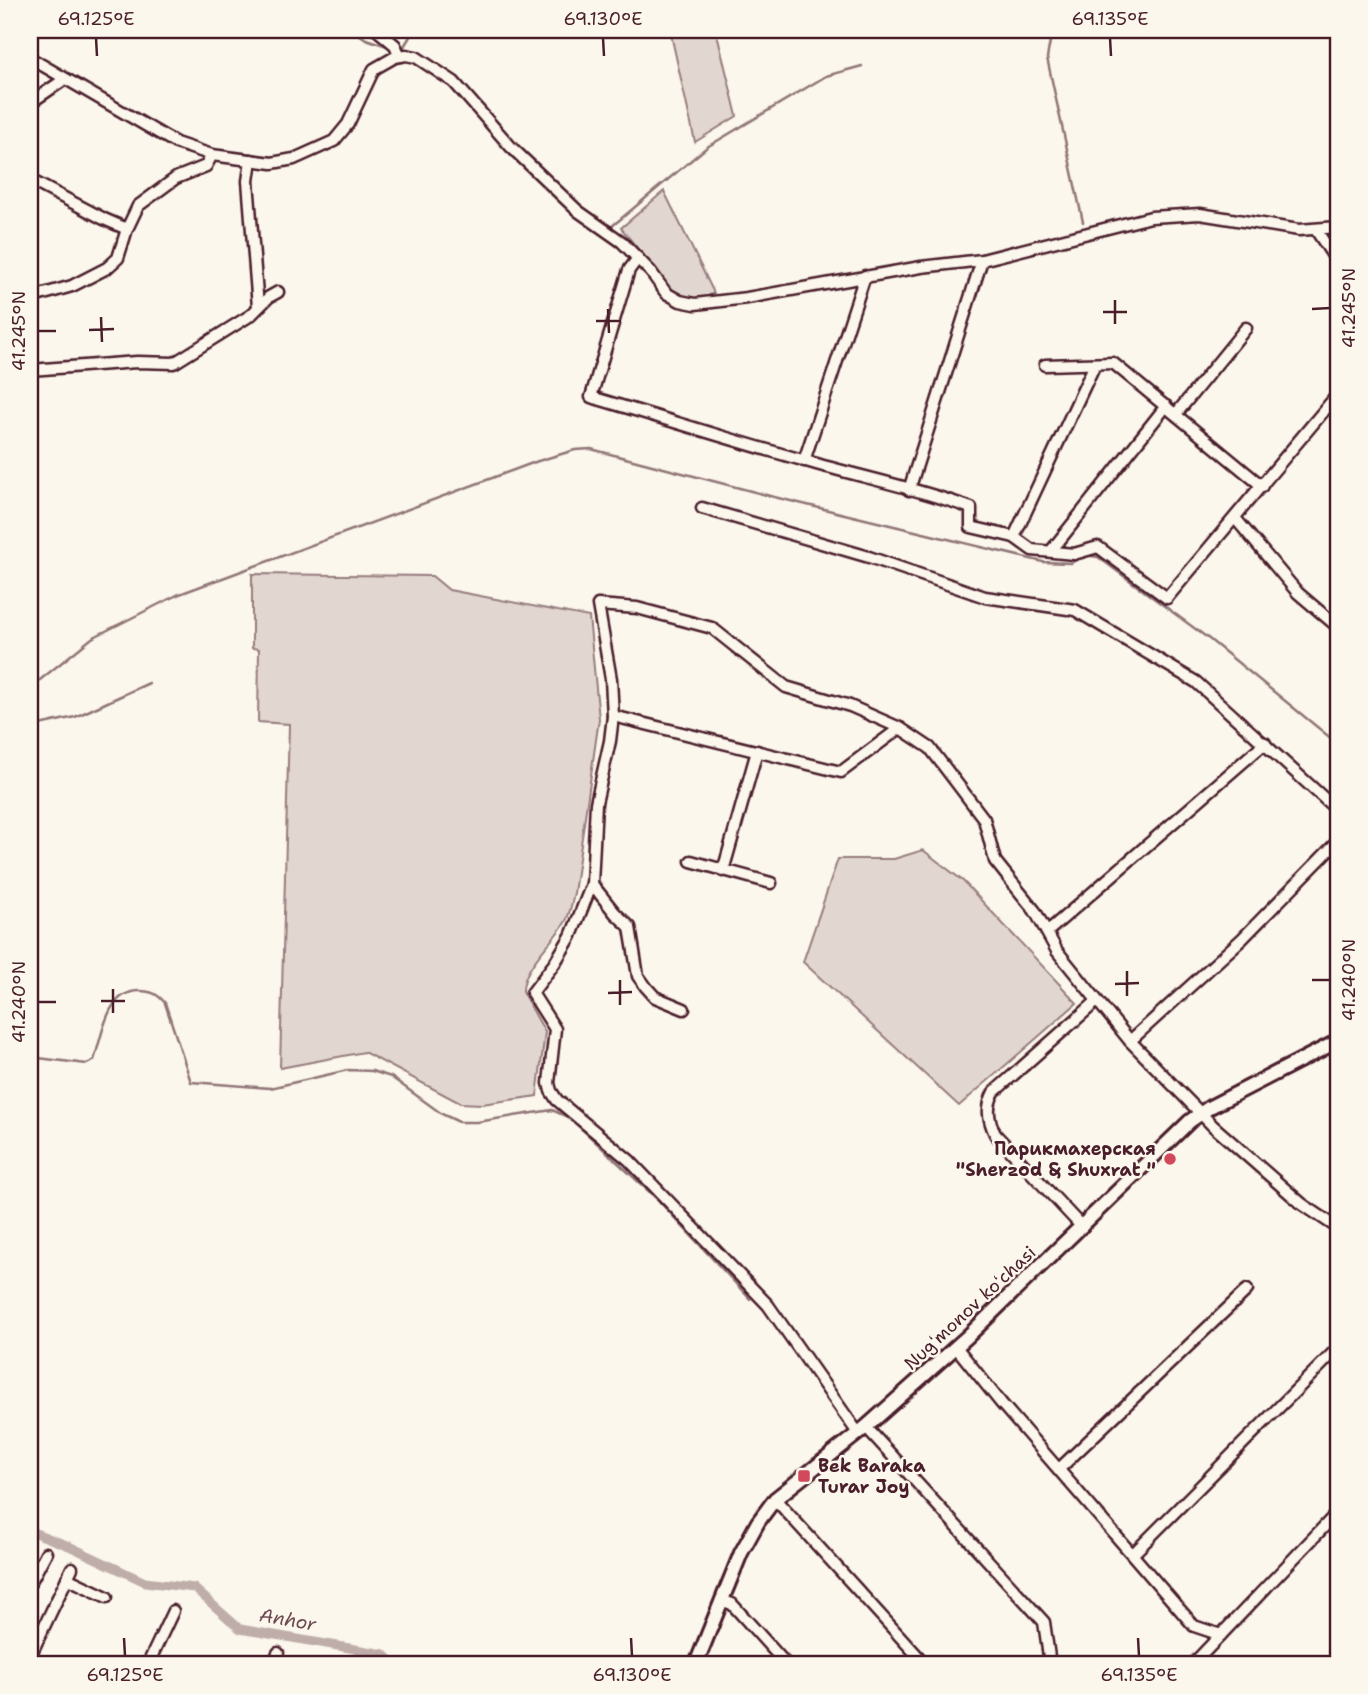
<svg xmlns="http://www.w3.org/2000/svg" width="1368" height="1694" viewBox="0 0 1368 1694" font-family="'Shantell Sans',sans-serif">
  <rect width="100%" height="100%" fill="#fbf7ec"/>
  <filter id="ink" filterUnits="userSpaceOnUse"><feTurbulence type="fractalNoise" baseFrequency=".0143" numOctaves="2"/><feDisplacementMap in="SourceGraphic" scale="14" xChannelSelector="R" yChannelSelector="G"/><feConvolveMatrix kernelMatrix="1 2 1 2 8 2 1 2 1" color-interpolation-filters="sRGB"/></filter>
  <g filter="url(#ink)">
    <g fill="#e2d7d0" stroke="#967b7e" stroke-width="2">
      <path d="M 670,30 L 716,30 L 737,116 L 695,142 Z"/>
      <path d="M 664,191 L 714,293 L 698,301 L 671,290 L 621,228 Z"/>
      <path d="M 252,574 L 432,576 L 449,590 L 589,617 L 599,719 L 574,893 C 572,902 570,913 566,921 C 554,941 521,968 523,993 L 545,1032 L 537,1096 L 482,1104 L 460,1103 L 364,1052 L 280,1068 L 289,724 L 258,722 L 259,649 L 252,648 Z"/>
      <path d="M 923,850 L 963,881 L 1077,1003 L 959,1106 L 803,962 L 838,859 L 894,859 Z"/>
    </g>
    <g fill="none" stroke-linecap="round" stroke-linejoin="round">
      <g stroke="#907477" stroke-width="2.5">
        <path d="M 353,30 L 366,39 L 393,48"/>
        <path d="M 1052,30 L 1047,58 L 1083,222"/>
        <path d="M 400,48 L 403,48 L 414,30"/>
        <path d="M 611,227 L 707,147 L 826,76 L 862,66"/>
        <path d="M 30,688 L 92,638 L 177,595 L 538,461 L 575,450 L 591,449 L 770,496 L 1043,562 L 1071,563 L 1085,555 L 1098,557 L 1209,639 L 1338,744"/>
        <path d="M 30,727 L 75,717 L 149,683"/>
        <path d="M 30,1057 L 87,1064 L 94,1060 C 103,1034 106,991 140,991 C 151,991 158,994 165,1003 L 191,1082 L 270,1088 L 348,1070 L 372,1071 L 391,1077 L 442,1114 L 459,1122 L 477,1122 L 552,1110 L 570,1118 L 657,1199 L 750,1299"/>
      </g>
      <path stroke="#bfadaa" stroke-width="9" d="M 30,1531 L 69,1546 L 145,1582 L 194,1588 L 240,1629 L 384,1654 L 395,1664"/>
      <g stroke="#4a1f2b" stroke-width="15">
        <g id="minor">
          <path d="M 377,30 L 395,45 L 400,56"/>
          <path d="M 30,58 L 176,143 L 212,155 L 272,163 L 294,159 L 334,141 L 348,124 L 374,69 L 395,57 L 406,55 L 416,57 L 454,82 L 511,147 L 578,211 L 622,242 L 651,272 L 666,293 L 680,301 L 695,304 L 747,298 L 921,267 L 982,260 L 1151,217 L 1200,214 L 1299,230 L 1338,227"/>
          <path d="M 30,103 L 65,79"/>
          <path d="M 251,160 L 248,181 L 258,307"/>
          <path d="M 30,180 L 104,219 L 127,229"/>
          <path d="M 1316,230 L 1338,263"/>
          <path d="M 638,258 L 629,270 L 591,397 C 663,418 734,441 806,461 C 861,477 917,488 971,508 L 971,527 L 1014,537 L 1032,550 L 1074,554 L 1098,547 L 1167,598 L 1338,394"/>
          <path d="M 30,298 L 72,286 L 107,268 L 118,258 L 127,229 L 138,206 L 176,178 L 206,166 L 212,155"/>
          <path d="M 1045,365 L 1113,363 L 1262,486"/>
          <path d="M 30,370 L 137,362 L 174,363 L 251,315 L 269,297 L 278,292"/>
          <path d="M 1176,414 L 1246,328"/>
          <path d="M 804,461 L 865,276"/>
          <path d="M 909,490 L 982,260"/>
          <path d="M 702,508 L 869,557 L 985,597 L 1075,610 L 1196,682 L 1338,811"/>
          <path d="M 1235,518 L 1298,593 L 1338,627"/>
          <path d="M 1014,537 L 1095,364"/>
          <path d="M 1051,551 L 1166,406"/>
          <path d="M 613,716 L 841,772 L 900,728"/>
          <path d="M 691,861 L 771,883"/>
          <path d="M 723,871 L 757,751"/>
          <path d="M 592,884 L 571,936 L 554,964 L 532,993 L 555,1029 L 549,1083 L 551,1091 L 557,1100 L 629,1160 L 768,1305 L 858,1433"/>
          <path d="M 1047,932 L 1265,743"/>
          <path d="M 684,1009 L 655,997 L 646,987 L 638,976 L 630,927 L 615,913 L 592,884 L 596,803 L 610,741 L 613,716 L 611,679 L 598,605 L 637,608 L 712,628 L 786,687 L 850,706 L 900,728 L 930,748 L 984,819 L 995,861 L 1035,911 L 1057,951 L 1130,1041 L 1213,1126 L 1302,1204 L 1338,1228"/>
          <path d="M 1130,1041 L 1242,939 L 1338,841"/>
          <path d="M 1082,1227 L 995,1134 C 988,1119 986,1107 994,1092 L 1097,1001"/>
          <path d="M 956,1347 L 1001,1403 L 1194,1626 L 1221,1635"/>
          <path d="M 866,1427 L 1044,1622 L 1050,1664"/>
          <path d="M 1058,1470 L 1247,1290"/>
          <path d="M 775,1499 L 925,1664"/>
          <path d="M 1133,1554 L 1337,1349"/>
          <path d="M 67,1578 L 107,1597"/>
          <path d="M 30,1583 L 46,1553"/>
          <path d="M 721,1600 L 732,1604 L 786,1664"/>
          <path d="M 30,1656 L 72,1568"/>
          <path d="M 1196,1661 L 1338,1512"/>
          <path d="M 148,1664 L 173,1611"/>
          <path d="M 273,1664 L 278,1653"/>
        </g>
      </g>
      <g stroke="#4a1f2b" stroke-width="18">
        <path id="major" d="M 696,1664 L 741,1553 L 758,1522 L 775,1499 L 866,1427 L 967,1337 L 1190,1121 L 1210,1107 L 1338,1041"/>
      </g>
      <use href="#minor" stroke="#fbf7ec" stroke-width="10"/>
      <use href="#major" stroke="#fbf7ec" stroke-width="12"/>
    </g>
  </g>
  <path fill="none" stroke="#4a1f2b" stroke-width="2.5" d="M 96,38 L 97,56M 603,38 L 604,56M 1110,38 L 1111,56M 1115,300 L 1115,324M 608,309 L 609,333M 1312,309 L 1330,308M 1103,312 L 1127,312M 101,317 L 102,342M 596,321 L 621,321M 89,330 L 114,329M 38,331 L 56,331M 1127,971 L 1127,996M 620,980 L 620,1005M 1312,980 L 1330,980M 1115,984 L 1139,983M 113,989 L 113,1013M 608,993 L 632,992M 101,1001 L 125,1001M 38,1002 L 56,1002M 124,1638 L 125,1656M 631,1638 L 632,1656M 1138,1638 L 1139,1656"/>
  <g fill="#d1495b" stroke="#fbf7ec" stroke-width="2.5">
    <circle cx="1170" cy="1159" r="7"/>
    <rect x="797" y="1469" width="14" height="14" rx="3.5"/>
  </g>
  <g text-anchor="middle" stroke-width="5" stroke-linejoin="round" paint-order="stroke">
    <g font-size="18" font-weight="bold" fill="#4a1f2b" stroke="#fbf7ec" text-anchor="end">
      <text x="1156" y="1155">Парикмахерская<tspan x="1156" dy="21">"Sherzod &amp; Shuxrat "</tspan></text>
      <text x="818" y="1472" text-anchor="start">Bek Baraka<tspan x="818" dy="21">Turar Joy</tspan></text>
    </g>
    <g font-size="18" fill="#4a1f2b" stroke="#fbf7ec">
      <text transform="translate(970 1308) rotate(-43)" y="6">Nugʻmonov koʻchasi</text>
    </g>
    <g font-size="19" font-style="italic" fill="#6d4a51" stroke="#fbf7ec">
      <text transform="translate(288 1619) rotate(10)" y="7">Anhor</text>
    </g>
  </g>
  <rect width="1368" height="1694" fill="none" stroke="#fbf7ec" stroke-width="77"/>
  <rect x="38" y="38" width="1292" height="1618" fill="none" stroke="#4a1f2b" stroke-width="2.5"/>
  <g font-size="18" text-anchor="middle" fill="#4a1f2b">
    <text x="96" y="25">69.125°E</text>
    <text x="603" y="25">69.130°E</text>
    <text x="1110" y="25">69.135°E</text>
    <text transform="translate(1349 308) rotate(-90)" y="6">41.245°N</text>
    <text transform="translate(19 331) rotate(-90)" y="6">41.245°N</text>
    <text transform="translate(1349 980) rotate(-90)" y="6">41.240°N</text>
    <text transform="translate(19 1002) rotate(-90)" y="6">41.240°N</text>
    <text x="125" y="1681">69.125°E</text>
    <text x="632" y="1681">69.130°E</text>
    <text x="1139" y="1681">69.135°E</text>
  </g>
</svg>
